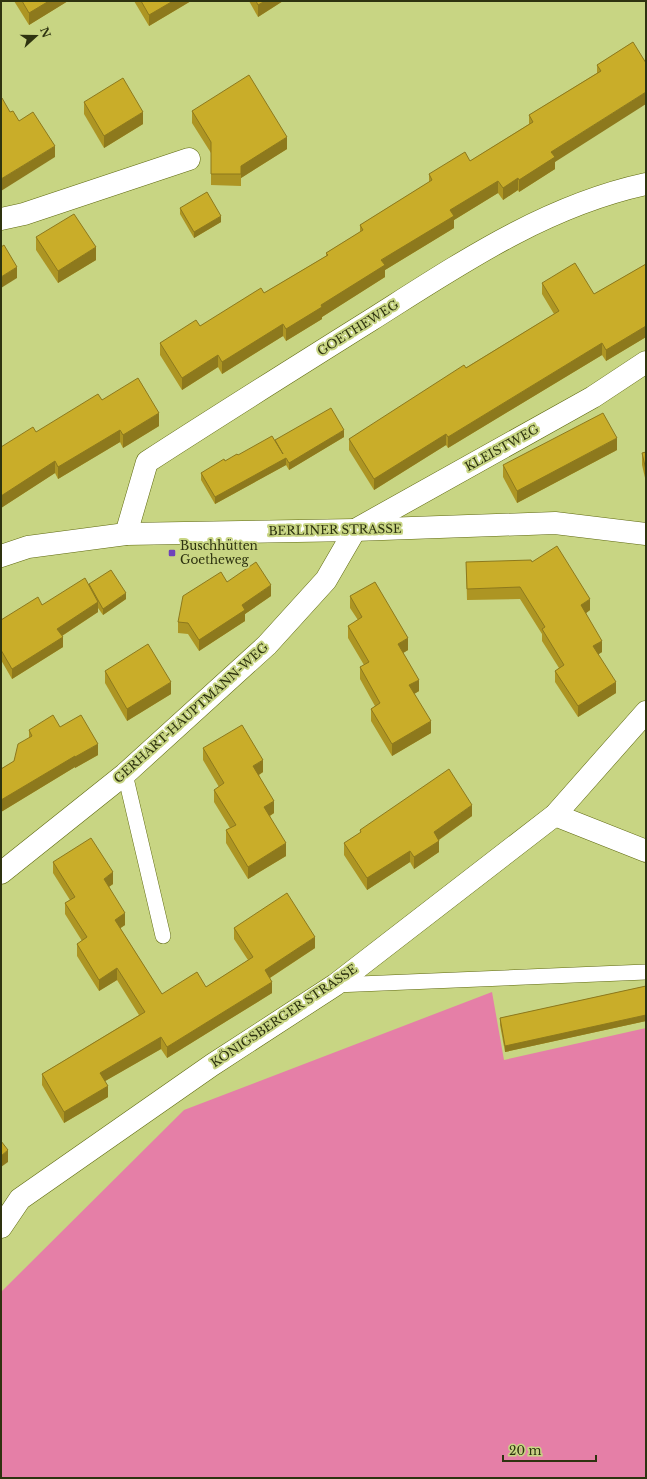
<svg xmlns="http://www.w3.org/2000/svg" width="647" height="1479" viewBox="0 0 647 1479" font-family="'Libre Baskerville',serif">
  <rect width="100%" height="100%" fill="#c8d583"/>
  <path fill="#e57fa7" d="M 492,992 L 504,1060 L 646,1028 L 646,1478 L 1,1478 L 1,1292 L 184,1110 Z"/>
  <g fill="none" stroke-linecap="round" stroke-linejoin="round">
    <g stroke="#5f690f" stroke-width="16">
      <g id="service">
        <path d="M 125,774 L 163,936"/>
        <path d="M 335,985 L 646,972"/>
      </g>
    </g>
    <g stroke="#5f690f" stroke-width="23">
      <g id="minor">
        <path d="M 1,219 L 24,214 L 189,159"/>
        <path d="M 126,534 L 147,462 C 221,414 296,367 371,320 C 458,265 544,206 646,184"/>
        <path d="M 1,556 L 28,547 L 126,534 L 355,530 L 555,523 L 646,534"/>
        <path d="M 555,815 L 646,851"/>
        <path d="M 1,873 L 125,774 L 267,645 L 326,580 L 355,530 L 593,397 L 646,362"/>
        <path d="M 1,1227 L 20,1199 L 212,1065 L 335,985 L 555,815 L 646,712"/>
      </g>
    </g>
    <use href="#service" stroke="#fff" stroke-width="15"/>
    <use href="#minor" stroke="#fff" stroke-width="22"/>
  </g>
  <g fill="#ad9523">
    <path d="M 14,1 L 68,1 L 29,25 Z"/>
    <path d="M 134,1 L 191,1 L 149,26 Z"/>
    <path d="M 249,1 L 283,1 L 258,17 Z"/>
    <path d="M 633,42 L 555,162 L 555,169 L 519,192 L 518,190 L 503,200 L 498,193 L 454,220 L 454,228 L 385,270 L 385,277 L 322,317 L 322,319 L 286,341 L 283,336 L 222,374 L 218,367 L 182,390 L 160,355 L 160,343 L 200,326 L 264,293 L 326,256 L 326,253 L 360,232 L 360,225 L 429,182 L 429,174 L 470,161 L 529,124 L 529,115 L 597,73 L 597,65 Z"/>
    <path d="M 84,102 L 143,124 L 104,148 L 84,114 Z"/>
    <path d="M 192,111 L 287,149 L 241,178 L 241,186 L 211,185 L 211,153 L 192,123 Z"/>
    <path d="M 180,208 L 221,222 L 194,238 L 180,214 Z"/>
    <path d="M 36,237 L 96,260 L 58,283 L 36,250 Z"/>
    <path d="M 646,264 L 646,337 L 606,361 L 602,355 L 448,448 L 446,445 L 374,490 L 349,450 L 349,439 L 554,314 L 542,294 L 542,283 L 594,294 Z"/>
    <path d="M 102,400 L 159,426 L 123,448 L 120,442 L 58,479 L 55,473 L 1,508 L 1,447 L 36,432 Z"/>
    <path d="M 344,437 L 289,470 L 286,465 L 215,504 L 201,480 L 201,473 L 225,461 L 275,441 Z"/>
    <path d="M 617,450 L 517,503 L 503,477 L 503,465 Z"/>
    <path d="M 646,452 L 646,482 L 642,465 L 642,453 Z"/>
    <path d="M 466,562 L 532,562 L 590,610 L 586,613 L 602,652 L 598,654 L 616,693 L 578,717 L 555,682 L 555,671 L 559,668 L 542,641 L 542,634 L 520,599 L 467,600 Z"/>
    <path d="M 227,582 L 271,596 L 245,614 L 245,621 L 199,651 L 188,634 L 178,633 L 178,622 Z"/>
    <path d="M 89,584 L 126,599 L 103,615 L 98,608 L 98,612 L 62,636 L 63,647 L 12,679 L 1,660 L 1,620 L 42,605 Z"/>
    <path d="M 350,596 L 408,650 L 403,653 L 419,691 L 414,694 L 431,733 L 392,756 L 371,721 L 371,709 L 375,706 L 360,679 L 360,667 L 364,665 L 348,638 L 348,626 L 358,620 L 350,608 Z"/>
    <path d="M 105,671 L 171,694 L 127,721 L 105,683 Z"/>
    <path d="M 60,727 L 98,755 L 75,768 L 75,767 L 1,812 L 1,769 L 14,761 L 29,738 L 29,730 Z"/>
    <path d="M 203,748 L 263,772 L 259,775 L 274,813 L 270,816 L 286,856 L 248,879 L 226,843 L 226,830 L 230,828 L 214,802 L 214,790 L 219,787 L 203,760 Z"/>
    <path d="M 472,816 L 439,840 L 439,852 L 414,869 L 410,862 L 367,890 L 344,855 L 344,843 L 360,833 L 360,830 Z"/>
    <path d="M 53,862 L 113,884 L 109,887 L 125,925 L 120,928 L 162,994 L 206,987 L 248,960 L 234,939 L 234,928 L 315,948 L 270,978 L 272,993 L 167,1058 L 161,1049 L 105,1081 L 108,1097 L 64,1123 L 42,1085 L 42,1074 L 139,1015 L 117,980 L 99,991 L 77,956 L 77,944 L 82,941 L 65,914 L 65,903 L 70,900 L 53,873 Z"/>
    <path d="M 646,986 L 646,1021 L 505,1052 L 500,1025 L 500,1018 Z"/>
  </g>
  <g fill="#8d791d">
    <path d="M 49,1 L 68,1 L 29,25 L 29,13 Z"/>
    <path d="M 173,1 L 191,1 L 149,26 L 149,15 Z"/>
    <path d="M 265,1 L 283,1 L 258,17 L 258,5 Z"/>
    <path d="M 646,92 L 646,104 L 555,162 L 555,169 L 519,192 L 519,180 L 551,152 Z"/>
    <path d="M 143,112 L 143,124 L 104,148 L 104,136 Z"/>
    <path d="M 287,137 L 287,149 L 241,178 L 241,166 Z"/>
    <path d="M 55,146 L 55,157 L 1,191 L 1,179 Z"/>
    <path d="M 518,178 L 518,190 L 503,200 L 503,188 Z"/>
    <path d="M 498,181 L 498,193 L 454,220 L 454,228 L 385,270 L 385,277 L 322,317 L 322,319 L 286,341 L 286,329 L 321,305 L 450,210 Z"/>
    <path d="M 221,216 L 221,222 L 194,238 L 194,232 Z"/>
    <path d="M 96,247 L 96,260 L 58,283 L 58,271 Z"/>
    <path d="M 17,267 L 17,278 L 1,288 L 1,277 Z"/>
    <path d="M 283,324 L 283,336 L 222,374 L 222,362 Z"/>
    <path d="M 646,326 L 646,337 L 606,361 L 606,350 Z"/>
    <path d="M 602,343 L 602,355 L 448,448 L 448,437 Z"/>
    <path d="M 218,355 L 218,367 L 182,390 L 182,378 Z"/>
    <path d="M 159,413 L 159,426 L 123,448 L 123,435 Z"/>
    <path d="M 120,430 L 120,442 L 58,479 L 58,467 Z"/>
    <path d="M 344,430 L 344,437 L 289,470 L 289,463 Z"/>
    <path d="M 446,434 L 446,445 L 374,490 L 374,479 Z"/>
    <path d="M 617,438 L 617,450 L 517,503 L 517,491 Z"/>
    <path d="M 286,458 L 286,465 L 215,504 L 215,497 Z"/>
    <path d="M 55,461 L 55,473 L 1,508 L 1,496 Z"/>
    <path d="M 271,585 L 271,596 L 245,614 L 245,621 L 199,651 L 199,640 L 242,605 Z"/>
    <path d="M 126,593 L 126,599 L 103,615 L 103,609 Z"/>
    <path d="M 590,599 L 590,610 L 581,617 L 581,605 Z"/>
    <path d="M 98,602 L 98,612 L 57,639 L 57,629 Z"/>
    <path d="M 63,637 L 63,647 L 12,679 L 12,669 Z"/>
    <path d="M 408,638 L 408,650 L 398,656 L 398,644 Z"/>
    <path d="M 602,641 L 602,652 L 593,658 L 593,646 Z"/>
    <path d="M 419,680 L 419,691 L 409,697 L 409,685 Z"/>
    <path d="M 171,682 L 171,694 L 127,721 L 127,709 Z"/>
    <path d="M 616,682 L 616,693 L 578,717 L 578,706 Z"/>
    <path d="M 431,721 L 431,733 L 392,756 L 392,744 Z"/>
    <path d="M 98,744 L 98,755 L 75,768 L 75,757 Z"/>
    <path d="M 75,756 L 75,767 L 1,812 L 1,800 Z"/>
    <path d="M 263,760 L 263,772 L 253,778 L 253,766 Z"/>
    <path d="M 274,801 L 274,813 L 264,819 L 264,807 Z"/>
    <path d="M 472,805 L 472,816 L 434,843 L 434,832 Z"/>
    <path d="M 439,841 L 439,852 L 414,869 L 414,857 Z"/>
    <path d="M 286,843 L 286,856 L 248,879 L 248,867 Z"/>
    <path d="M 410,851 L 410,862 L 367,890 L 367,878 Z"/>
    <path d="M 113,872 L 113,884 L 104,890 L 104,879 Z"/>
    <path d="M 125,913 L 125,925 L 115,932 L 115,920 Z"/>
    <path d="M 315,937 L 315,948 L 265,981 L 265,970 Z"/>
    <path d="M 117,968 L 117,980 L 99,991 L 99,980 Z"/>
    <path d="M 272,982 L 272,993 L 167,1058 L 167,1047 Z"/>
    <path d="M 646,1015 L 646,1021 L 505,1052 L 505,1046 Z"/>
    <path d="M 161,1037 L 161,1049 L 100,1084 L 100,1073 Z"/>
    <path d="M 108,1086 L 108,1097 L 64,1123 L 64,1112 Z"/>
    <path d="M 8,1150 L 8,1162 L 1,1167 L 1,1156 Z"/>
  </g>
  <g fill="#c9ad29" stroke="#8d791d">
    <path d="M 22,1 L 49,1 L 29,13 Z"/>
    <path d="M 141,1 L 173,1 L 149,15 Z"/>
    <path d="M 256,1 L 265,1 L 258,5 Z"/>
    <path d="M 633,42 L 646,63 L 646,92 L 551,152 L 555,157 L 519,180 L 518,178 L 503,188 L 498,181 L 450,210 L 454,216 L 381,260 L 385,265 L 321,305 L 322,307 L 286,329 L 283,324 L 222,362 L 218,355 L 182,378 L 160,343 L 196,320 L 200,326 L 261,288 L 264,293 L 328,255 L 326,253 L 363,230 L 360,225 L 432,180 L 429,174 L 465,152 L 470,161 L 533,122 L 529,115 L 601,71 L 597,65 Z"/>
    <path d="M 249,75 L 287,137 L 241,166 L 241,174 L 211,174 L 211,142 L 192,111 Z"/>
    <path d="M 123,78 L 143,112 L 104,136 L 84,102 Z"/>
    <path d="M 2,98 L 10,112 L 13,111 L 19,121 L 33,112 L 55,146 L 1,179 L 1,99 Z"/>
    <path d="M 207,192 L 221,216 L 194,232 L 180,208 Z"/>
    <path d="M 74,214 L 96,247 L 58,271 L 36,237 Z"/>
    <path d="M 4,245 L 17,267 L 1,277 L 1,247 Z"/>
    <path d="M 575,263 L 594,294 L 646,264 L 646,326 L 606,350 L 602,343 L 448,437 L 446,434 L 374,479 L 349,439 L 464,365 L 466,368 L 559,311 L 542,283 Z"/>
    <path d="M 138,378 L 159,413 L 123,435 L 120,430 L 58,467 L 55,461 L 1,496 L 1,447 L 33,427 L 36,432 L 98,394 L 102,400 Z"/>
    <path d="M 331,408 L 344,430 L 289,463 L 286,458 L 215,497 L 201,473 L 224,459 L 225,461 L 237,454 L 238,455 L 272,436 L 283,454 L 275,440 Z"/>
    <path d="M 603,413 L 617,438 L 517,491 L 503,465 Z"/>
    <path d="M 646,452 L 646,470 L 642,453 Z"/>
    <path d="M 557,546 L 590,599 L 581,605 L 602,641 L 593,646 L 616,682 L 578,706 L 555,671 L 564,665 L 542,629 L 545,627 L 520,587 L 467,589 L 466,562 L 531,560 L 532,562 Z"/>
    <path d="M 256,562 L 271,585 L 242,605 L 245,610 L 199,640 L 188,623 L 178,622 L 183,596 L 221,572 L 227,582 Z"/>
    <path d="M 111,570 L 126,593 L 103,609 L 89,584 Z"/>
    <path d="M 85,578 L 98,602 L 57,629 L 63,637 L 12,669 L 1,650 L 1,620 L 38,597 L 42,605 Z"/>
    <path d="M 375,582 L 408,638 L 398,644 L 419,680 L 409,685 L 431,721 L 392,744 L 371,709 L 380,703 L 360,667 L 369,662 L 348,626 L 362,617 L 350,596 Z"/>
    <path d="M 148,644 L 171,682 L 127,709 L 105,671 Z"/>
    <path d="M 53,715 L 60,727 L 81,715 L 98,744 L 75,757 L 75,756 L 1,800 L 1,769 L 14,761 L 18,744 L 32,736 L 29,730 Z"/>
    <path d="M 242,725 L 263,760 L 253,766 L 274,801 L 264,807 L 286,843 L 248,867 L 226,830 L 236,825 L 214,790 L 224,783 L 203,748 Z"/>
    <path d="M 449,769 L 472,805 L 434,832 L 439,841 L 414,857 L 410,851 L 367,878 L 344,843 L 361,832 L 360,830 Z"/>
    <path d="M 91,838 L 113,872 L 104,879 L 125,913 L 115,920 L 162,994 L 197,972 L 206,987 L 253,957 L 234,928 L 287,893 L 315,937 L 265,970 L 272,982 L 167,1047 L 161,1037 L 100,1073 L 108,1086 L 64,1112 L 42,1074 L 145,1012 L 117,968 L 99,980 L 77,944 L 87,937 L 65,903 L 75,897 L 53,862 Z"/>
    <path d="M 646,986 L 646,1015 L 505,1046 L 500,1018 Z"/>
    <path d="M 1,1141 L 8,1150 L 1,1156 Z"/>
  </g>
  <rect fill="#6f43bb" stroke="#c8d583" stroke-width="1.5" x="168" y="549" width="8" height="8" rx="2"/>
  <g text-anchor="middle" stroke-width="4" stroke-linejoin="round" paint-order="stroke">
    <g font-size="12" fill="#2e3310" stroke="#c8d583">
      <text transform="translate(358 328) rotate(-32)" y="4">GOETHEWEG</text>
      <text transform="translate(502 448) rotate(-29)" y="4">KLEISTWEG</text>
      <text transform="translate(335 530) rotate(-1)" y="4">BERLINER STRASSE</text>
      <text transform="translate(191 713) rotate(-42)" y="4">GERHART-HAUPTMANN-WEG</text>
      <text transform="translate(284 1016) rotate(-34)" y="4">KÖNIGSBERGER STRASSE</text>
    </g>
    <g font-size="12" fill="#2e3310" stroke="#c8d583" text-anchor="start">
      <text x="180" y="550">Buschhütten<tspan x="180" dy="14">Goetheweg</tspan></text>
    </g>
  </g>
  <rect width="647" height="1479" fill="none" stroke="#2e3310" stroke-width="4"/>
  <g transform="translate(36 36) rotate(69)" stroke="#c8d583" stroke-width="3" paint-order="stroke">
  <path d="M0-3L7 15L0 10L-7 15Z" fill="#2e3310"/>
  <text y="-6" font-size="11" font-weight="bold" text-anchor="middle" fill="#2e3310">N</text>
  </g>
  <path d="M503 1455v6h93v-6" fill="none" stroke="#2e3310" stroke-width="2"/>
  <text x="509" y="1455" font-size="12" fill="#2e3310" stroke="#c8d583" stroke-width="3" paint-order="stroke">20 m</text>
</svg>
